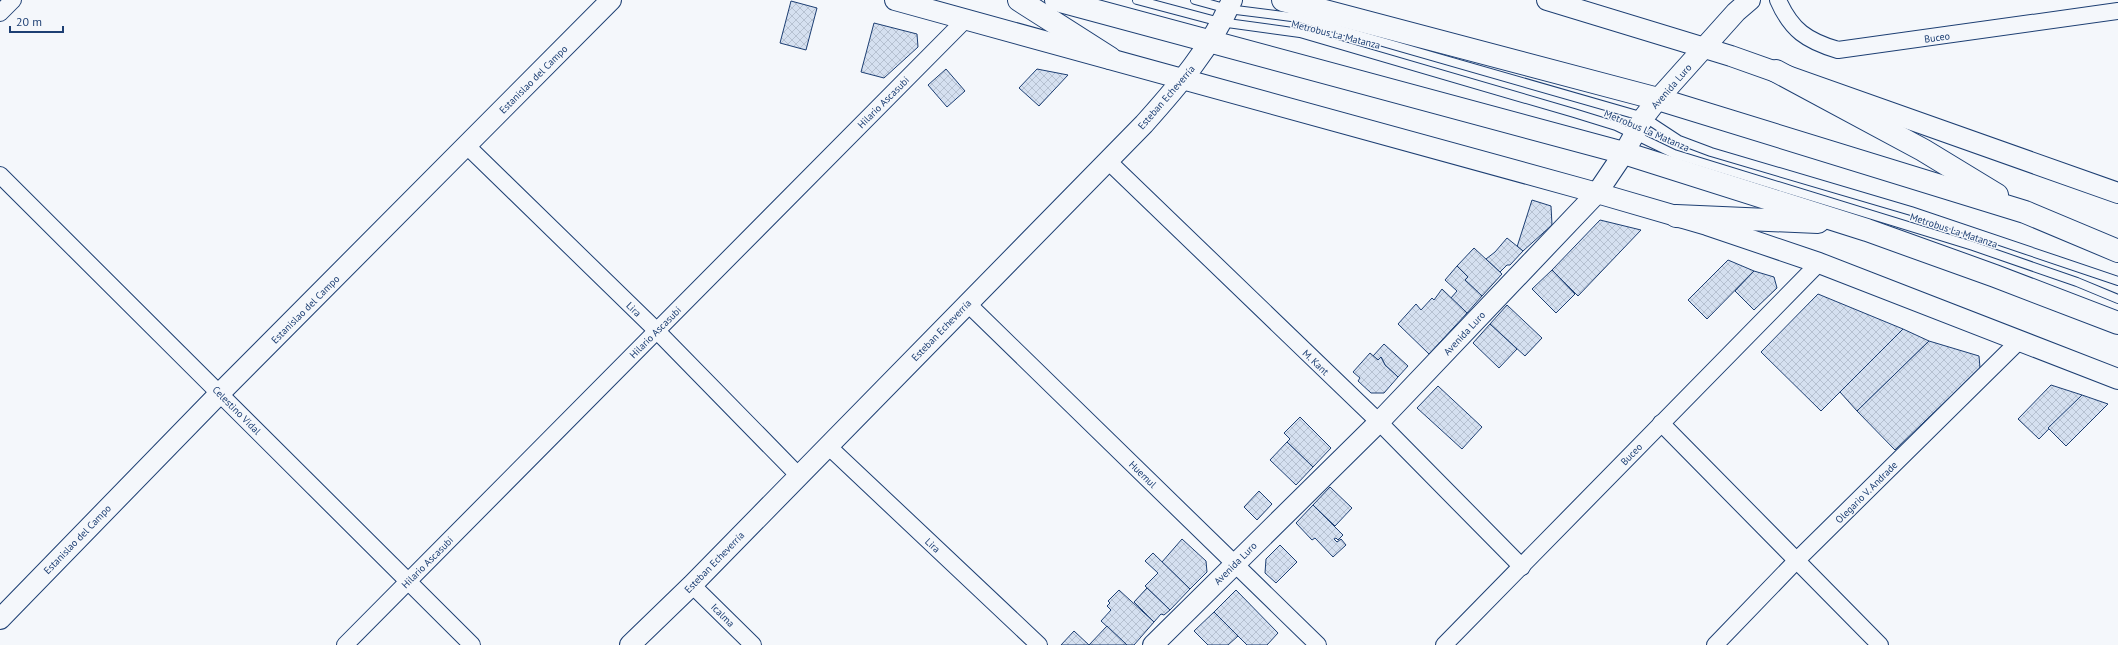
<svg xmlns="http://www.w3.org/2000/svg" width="2118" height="645" viewBox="0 0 2118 645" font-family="'PT Sans',sans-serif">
  <defs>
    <pattern id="building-cross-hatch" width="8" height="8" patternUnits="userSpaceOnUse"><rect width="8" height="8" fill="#d5e0f0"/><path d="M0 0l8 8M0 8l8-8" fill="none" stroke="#b6c1d1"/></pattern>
  </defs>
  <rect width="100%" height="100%" fill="#f4f7fb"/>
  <g fill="url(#building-cross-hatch)" stroke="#1d3f73">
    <path d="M 791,1 L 817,8 L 806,50 L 780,43 Z"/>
    <path d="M 874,23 L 917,34 L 918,47 L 884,78 L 861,72 Z"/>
    <path d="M 946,69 L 965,91 L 947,107 L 928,85 Z"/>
    <path d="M 1037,69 L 1068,75 L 1039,106 L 1019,88 Z"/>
    <path d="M 1532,200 L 1551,206 L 1552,225 L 1523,251 L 1517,247 Z"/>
    <path d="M 1600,220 L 1641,230 L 1578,296 L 1552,270 Z"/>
    <path d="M 1507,238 L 1523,251 L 1510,265 L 1507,265 L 1500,272 L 1486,259 L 1495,252 Z"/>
    <path d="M 1474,248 L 1502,274 L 1482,296 L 1465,280 L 1468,277 L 1457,266 Z"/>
    <path d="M 1728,260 L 1754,271 L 1707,319 L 1688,300 Z"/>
    <path d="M 1457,266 L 1468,277 L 1465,280 L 1482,296 L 1467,313 L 1451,298 L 1457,291 L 1445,280 Z"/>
    <path d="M 1552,270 L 1575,294 L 1556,313 L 1532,289 Z"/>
    <path d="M 1754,271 L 1774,277 L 1777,288 L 1754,310 L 1735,291 Z"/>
    <path d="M 1442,289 L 1467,313 L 1429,354 L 1398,324 L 1416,304 L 1421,310 L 1432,298 L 1434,300 Z"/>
    <path d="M 1818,294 L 1903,329 L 1821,411 L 1761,352 Z"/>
    <path d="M 1507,305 L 1542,338 L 1525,356 L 1490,324 Z"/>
    <path d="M 1490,324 L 1517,349 L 1499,368 L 1473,343 Z"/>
    <path d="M 1903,329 L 1929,341 L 1857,411 L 1840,392 Z"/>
    <path d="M 1929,341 L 1979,356 L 1980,368 L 1895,450 L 1857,411 Z"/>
    <path d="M 1384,344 L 1408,366 L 1398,377 L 1385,365 L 1381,357 L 1378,360 L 1373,356 Z"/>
    <path d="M 1370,353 L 1378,360 L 1381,357 L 1385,365 L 1398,377 L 1384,393 L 1371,393 L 1358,381 L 1360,378 L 1353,372 Z"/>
    <path d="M 2051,385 L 2082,395 L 2039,439 L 2018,419 Z"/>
    <path d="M 1438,386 L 1482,427 L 1462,449 L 1417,408 Z"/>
    <path d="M 2082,395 L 2108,404 L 2066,446 L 2048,428 Z"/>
    <path d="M 1300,417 L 1331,448 L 1313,467 L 1287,442 L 1290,439 L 1284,433 Z"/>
    <path d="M 1287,442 L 1313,467 L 1296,485 L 1270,460 Z"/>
    <path d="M 1330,487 L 1352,508 L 1335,526 L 1313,505 Z"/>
    <path d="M 1259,491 L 1272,504 L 1257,520 L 1244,507 Z"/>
    <path d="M 1313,505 L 1343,535 L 1338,540 L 1336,538 L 1334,539 L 1337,542 L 1341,539 L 1346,545 L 1333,557 L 1315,538 L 1312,540 L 1296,523 Z"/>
    <path d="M 1182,539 L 1206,561 L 1207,572 L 1190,589 L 1162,562 Z"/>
    <path d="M 1280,545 L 1297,562 L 1276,583 L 1265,573 L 1266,559 Z"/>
    <path d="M 1153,553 L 1190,589 L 1170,610 L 1145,586 L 1158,573 L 1145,561 Z"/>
    <path d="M 1147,588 L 1170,610 L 1164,615 L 1161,614 L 1154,622 L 1134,602 Z"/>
    <path d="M 1119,590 L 1154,622 L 1134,645 L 1127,645 L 1101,621 L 1111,610 L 1107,606 L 1110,603 L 1108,601 Z"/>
    <path d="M 1236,590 L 1278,633 L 1267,645 L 1247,645 L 1214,612 Z"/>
    <path d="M 1214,612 L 1238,636 L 1228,645 L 1208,645 L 1194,631 Z"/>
    <path d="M 1107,626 L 1127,645 L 1089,645 Z"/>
    <path d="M 1074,631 L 1089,645 L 1061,645 Z"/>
  </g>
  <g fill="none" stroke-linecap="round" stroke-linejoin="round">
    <g stroke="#1d3f73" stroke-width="10">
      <g id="service">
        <path d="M 1137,0 L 1220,22 L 1300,33 L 1574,113 L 1616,126 L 1674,154 L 1973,246 L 2077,282 L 2118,299"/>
        <path d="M 1195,0 L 1228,9 L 1299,18 L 1644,117 L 1679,140 L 1711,152 L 1911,211 L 2118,281"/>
      </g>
    </g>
    <g stroke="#1d3f73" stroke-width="18">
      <g id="minor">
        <path d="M 1778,0 C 1791,30 1807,41 1838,50 L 2118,11"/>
        <path d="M 0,13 L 13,0"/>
        <path d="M 467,146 L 657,331 L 798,475"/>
        <path d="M 1108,161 L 1379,422 L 1522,567"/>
        <path d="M 0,175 L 472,645"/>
        <path d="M 967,303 L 1318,645"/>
        <path d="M 1661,423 L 1880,645"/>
        <path d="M 828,446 L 1039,645"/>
        <path d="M 692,585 L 753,645"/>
        <path d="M 345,645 L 965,20"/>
        <path d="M 1444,645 L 1819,263"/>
        <path d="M 1715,645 L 1797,560 L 2020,340"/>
      </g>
    </g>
    <g stroke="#1d3f73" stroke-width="22">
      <g id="tertiary">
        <path d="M 895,0 L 1597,193 L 1707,225 L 1819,263 L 2118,379"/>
        <path d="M 1547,0 L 1731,56 L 2118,193"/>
        <path d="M 0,619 L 220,393 L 611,0"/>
        <path d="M 630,645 L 692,585 L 1144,124 C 1178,86 1211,48 1232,0"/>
        <path d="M 1153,645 L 1379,422 L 1597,193 L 1624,153 L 1644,117 L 1658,99 L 1736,12 L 1750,0"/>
      </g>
    </g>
    <g stroke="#1d3f73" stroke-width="24">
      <g id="trunk">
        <path d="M 1019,0 L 1110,58"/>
        <path d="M 1056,0 L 1624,153 L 1867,230 L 1995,276 L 2118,323"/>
        <path d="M 1283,0 L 1658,99 L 2025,212 L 2118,251"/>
        <path d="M 1776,71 L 1923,150 L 1997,195"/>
        <path d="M 1676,216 L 1818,222"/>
      </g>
    </g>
    <use href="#service" stroke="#f4f7fb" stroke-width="8"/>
    <use href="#minor" stroke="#f4f7fb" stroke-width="16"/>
    <use href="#tertiary" stroke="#f4f7fb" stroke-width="20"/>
    <use href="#trunk" stroke="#f4f7fb" stroke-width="22"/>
  </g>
  <g text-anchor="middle" stroke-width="3" stroke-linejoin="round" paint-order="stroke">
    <g font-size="10" fill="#1d3f73" stroke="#f4f7fb">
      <text transform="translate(1336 34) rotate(14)" y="4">Metrobus La Matanza</text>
      <text transform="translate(1937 37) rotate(-8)" y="4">Buceo</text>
      <text transform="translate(533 79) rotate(-45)" y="4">Estanislao del Campo</text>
      <text transform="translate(1671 86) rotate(-49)" y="4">Avenida Luro</text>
      <text transform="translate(1166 97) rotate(-49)" y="4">Esteban Echeverría</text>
      <text transform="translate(883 102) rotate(-45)" y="4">Hilario Ascasubi</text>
      <text transform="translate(1647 130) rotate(23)" y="4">Metrobus La Matanza</text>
      <text transform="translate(1954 230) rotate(18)" y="4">Metrobus La Matanza</text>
      <text transform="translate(305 309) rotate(-45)" y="4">Estanislao del Campo</text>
      <text transform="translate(634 309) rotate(44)" y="4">Lira</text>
      <text transform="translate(941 330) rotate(-46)" y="4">Esteban Echeverría</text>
      <text transform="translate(655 332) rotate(-45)" y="4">Hilario Ascasubi</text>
      <text transform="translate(1464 333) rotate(-47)" y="4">Avenida Luro</text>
      <text transform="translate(1316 362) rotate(44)" y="4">M. Kant</text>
      <text transform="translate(237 410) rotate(45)" y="4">Celestino Vidal</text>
      <text transform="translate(1631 454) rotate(-46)" y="4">Buceo</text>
      <text transform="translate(1143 474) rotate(44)" y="4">Huemul</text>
      <text transform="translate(1866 492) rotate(-45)" y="4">Olegario V. Andrade</text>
      <text transform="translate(77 539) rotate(-46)" y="4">Estanislao del Campo</text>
      <text transform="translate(933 545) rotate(43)" y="4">Lira</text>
      <text transform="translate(427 562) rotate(-45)" y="4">Hilario Ascasubi</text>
      <text transform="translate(714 562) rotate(-46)" y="4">Esteban Echeverría</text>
      <text transform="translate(1235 563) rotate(-45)" y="4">Avenida Luro</text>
      <text transform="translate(723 615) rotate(45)" y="4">Icalma</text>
    </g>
  </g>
  <path d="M10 26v6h53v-6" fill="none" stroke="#1d3f73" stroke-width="2"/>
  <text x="16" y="26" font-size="12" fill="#1d3f73" stroke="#f4f7fb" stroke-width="3" paint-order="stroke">20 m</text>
</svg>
